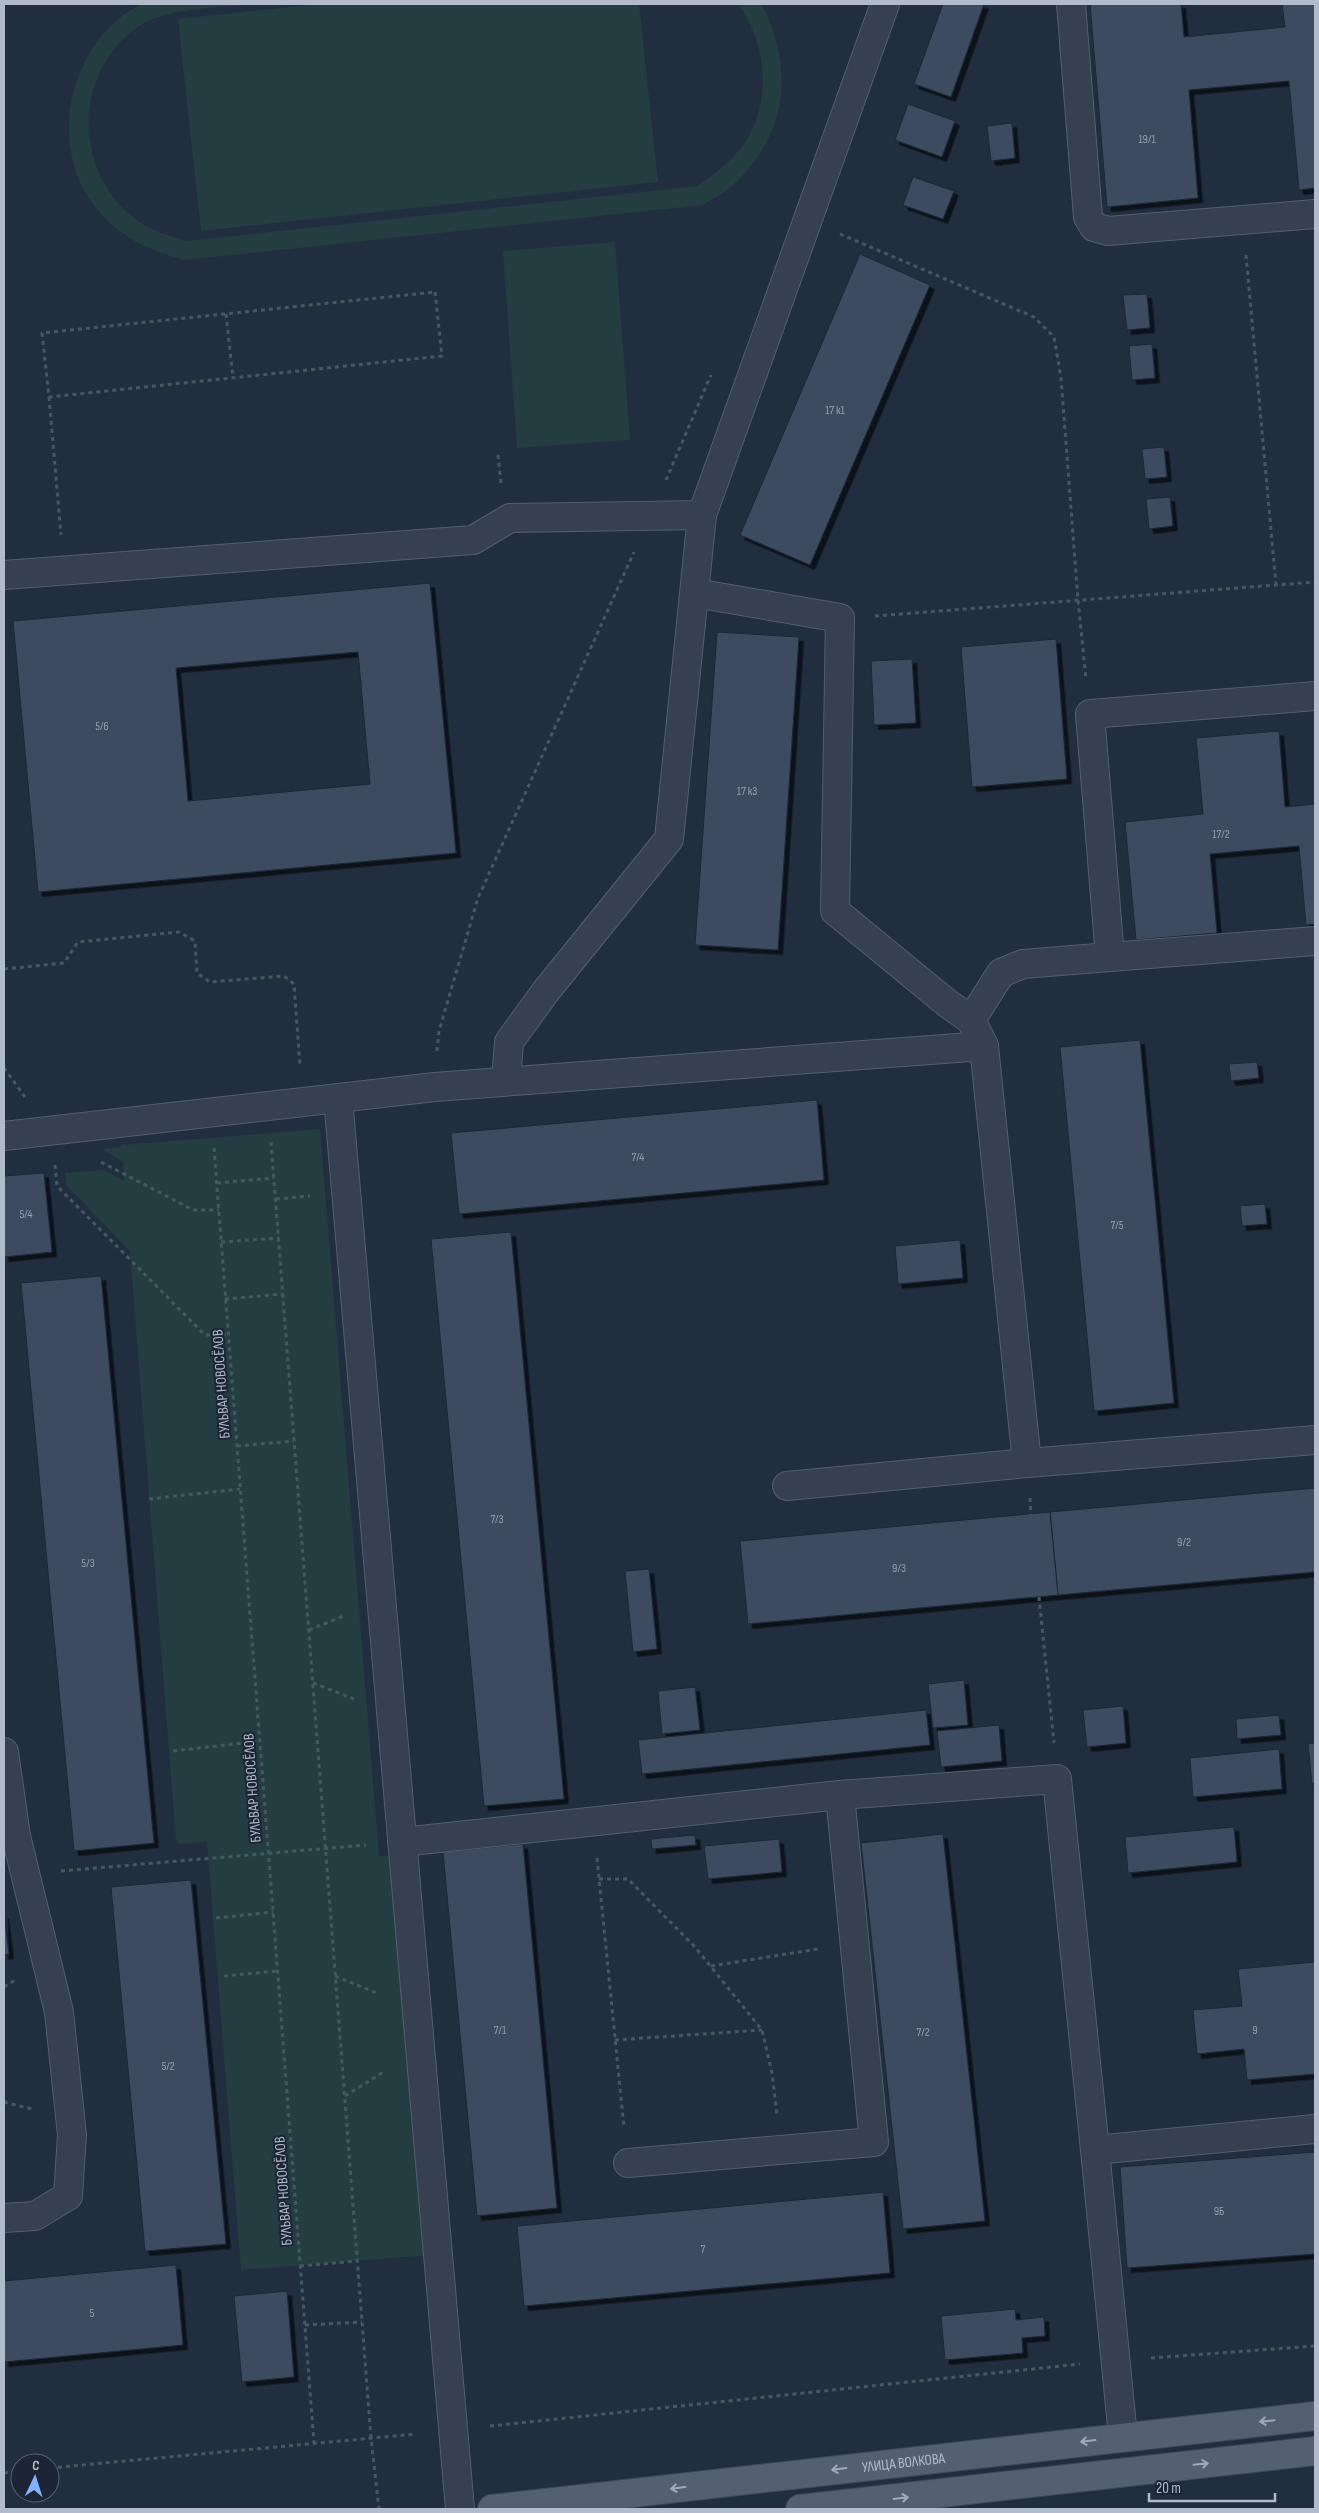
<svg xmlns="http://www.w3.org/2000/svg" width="1319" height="2513" viewBox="0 0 1319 2513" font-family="'Sofia Sans Condensed',sans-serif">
  <defs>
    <filter id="shadow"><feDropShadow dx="4.5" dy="4.5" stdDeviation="0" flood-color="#0009"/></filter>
  </defs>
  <rect width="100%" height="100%" fill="#212e40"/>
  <g fill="#243d41">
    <path d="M 141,4 L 261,4 C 227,7 167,7 139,26 C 72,73 72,173 138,221 C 153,231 169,236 187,241 L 697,186 C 711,177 724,167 736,154 C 773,112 770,47 738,4 L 762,4 C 794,70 789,134 732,186 C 724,193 712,199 703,205 L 185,260 C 154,252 128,241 105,218 C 43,156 65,43 141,4 Z"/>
    <path d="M 317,4 L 639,4 L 658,182 L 201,231 L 178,19 Z"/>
    <path d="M 615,242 L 630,440 L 517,448 L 503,251 Z"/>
    <path d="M 320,1129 L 379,1856 L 399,1855 L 431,2255 L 241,2270 L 207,1842 L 178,1844 L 176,1840 L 130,1251 L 66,1185 L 65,1173 L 103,1170 L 124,1181 L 123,1162 L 102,1149 L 121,1147 L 121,1145 Z"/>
  </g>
  <g fill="#3d4b60" stroke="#1d2737" fill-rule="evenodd" filter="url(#shadow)">
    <path d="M 943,4 L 984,4 L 951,97 L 914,84 Z"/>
    <path d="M 1090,4 L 1181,4 L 1184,37 L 1285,27 L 1282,4 L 1315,4 L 1315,188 L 1299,190 L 1289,81 L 1189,90 L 1198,198 L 1107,207 Z"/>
    <path d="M 908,104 L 955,121 L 942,157 L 895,140 Z"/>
    <path d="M 1012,123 L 1015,158 L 991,161 L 987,126 Z"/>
    <path d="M 913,177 L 954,191 L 943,219 L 903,205 Z"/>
    <path d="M 860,254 L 930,285 L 810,565 L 740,535 Z"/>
    <path d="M 1147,294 L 1150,328 L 1127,330 L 1123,295 Z"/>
    <path d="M 1152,344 L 1155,378 L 1132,380 L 1129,346 Z"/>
    <path d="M 1164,447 L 1167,477 L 1145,479 L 1142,449 Z"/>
    <path d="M 1170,497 L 1173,526 L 1149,529 L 1146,499 Z"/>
    <path d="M 430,583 L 456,853 L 38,892 L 13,621 ZM 358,652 L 370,784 L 188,801 L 176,668 Z"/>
    <path d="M 717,632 L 799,637 L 778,950 L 695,945 Z"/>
    <path d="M 1056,639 L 1067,779 L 972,787 L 961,647 Z"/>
    <path d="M 912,659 L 916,723 L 874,725 L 871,661 Z"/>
    <path d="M 1279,731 L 1285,807 L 1315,804 L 1315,924 L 1306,925 L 1299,846 L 1210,854 L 1217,933 L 1136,940 L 1125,822 L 1203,814 L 1196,738 Z"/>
    <path d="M 1140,1040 L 1174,1403 L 1094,1411 L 1060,1047 Z"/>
    <path d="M 1257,1062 L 1259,1078 L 1231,1081 L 1229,1064 Z"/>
    <path d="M 817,1100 L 824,1180 L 459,1214 L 451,1133 Z"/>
    <path d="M 44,1173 L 52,1252 L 4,1257 L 4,1176 Z"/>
    <path d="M 1265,1204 L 1267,1224 L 1242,1226 L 1240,1206 Z"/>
    <path d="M 511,1232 L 564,1799 L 484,1806 L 431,1239 Z"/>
    <path d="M 960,1240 L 963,1278 L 898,1284 L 895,1246 Z"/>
    <path d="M 101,1276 L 154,1843 L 74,1851 L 21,1283 Z"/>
    <path d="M 1315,1488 L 1315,1572 L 1058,1595 L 1050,1512 Z"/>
    <path d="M 1050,1512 L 1058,1595 L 748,1624 L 740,1541 Z"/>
    <path d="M 649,1569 L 657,1649 L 633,1652 L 625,1571 Z"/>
    <path d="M 964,1680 L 968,1725 L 933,1728 L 928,1684 Z"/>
    <path d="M 695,1687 L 700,1730 L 662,1734 L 658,1691 Z"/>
    <path d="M 1123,1706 L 1126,1743 L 1087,1747 L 1083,1710 Z"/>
    <path d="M 926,1710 L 930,1745 L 642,1774 L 638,1740 Z"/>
    <path d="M 1279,1715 L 1281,1735 L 1237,1739 L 1236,1719 Z"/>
    <path d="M 999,1725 L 1002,1761 L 941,1767 L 937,1731 Z"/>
    <path d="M 1315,1743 L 1315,1783 L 1312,1784 L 1308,1744 Z"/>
    <path d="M 1279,1749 L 1282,1789 L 1193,1797 L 1190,1758 Z"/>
    <path d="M 1234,1827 L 1237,1862 L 1128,1873 L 1125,1837 Z"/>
    <path d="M 943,1834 L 985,2221 L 903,2229 L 861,1843 Z"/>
    <path d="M 695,1835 L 696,1845 L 652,1849 L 651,1839 Z"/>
    <path d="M 779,1839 L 782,1872 L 708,1879 L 704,1846 Z"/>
    <path d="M 523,1844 L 557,2208 L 477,2216 L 443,1852 Z"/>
    <path d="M 191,1880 L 226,2244 L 145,2251 L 111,1887 Z"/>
    <path d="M 4,1914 L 9,1954 L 4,1955 Z"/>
    <path d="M 1315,1962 L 1315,2074 L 1247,2080 L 1244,2049 L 1197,2054 L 1193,2010 L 1242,2006 L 1238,1969 Z"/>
    <path d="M 1315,2152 L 1315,2254 L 1127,2268 L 1120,2167 Z"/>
    <path d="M 883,2192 L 890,2273 L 524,2306 L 517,2226 Z"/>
    <path d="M 176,2265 L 183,2345 L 4,2362 L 4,2281 Z"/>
    <path d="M 287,2291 L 294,2377 L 242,2382 L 234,2296 Z"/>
    <path d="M 1015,2309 L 1016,2320 L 1044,2317 L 1045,2336 L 1022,2338 L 1023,2353 L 945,2360 L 941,2316 Z"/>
  </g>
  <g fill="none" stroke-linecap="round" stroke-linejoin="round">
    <g stroke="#545e6e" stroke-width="30">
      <g id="minor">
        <path d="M 1071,4 L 1088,217 L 1094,227 L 1108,231 L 1315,214"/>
        <path d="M 4,575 L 473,540 L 510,518 L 702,515"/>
        <path d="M 695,593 L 840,618 L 835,911 L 947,1003 L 971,1020 L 984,1046"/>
        <path d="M 1110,957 L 1315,941"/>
        <path d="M 971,1020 L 1001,973 L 1023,964 L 1110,957 L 1090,714 L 1315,696"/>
        <path d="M 506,1081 L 509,1042 L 546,991 L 669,839 L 702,515 L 885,4"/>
        <path d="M 338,1098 L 460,2509"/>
        <path d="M 4,1136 L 435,1087 L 984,1046 L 1027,1463"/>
        <path d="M 787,1486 L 1027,1463 L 1315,1440"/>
        <path d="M 4,1752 L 16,1836 L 59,2012 L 72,2135 L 68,2196 L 35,2216 L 4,2218"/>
        <path d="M 402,1842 L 840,1795 L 1057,1779 L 1095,2150"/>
        <path d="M 628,2163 L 874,2142 L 840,1795"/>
        <path d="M 1123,2437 L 1095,2150 L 1315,2129"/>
      </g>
    </g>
    <g stroke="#3f4959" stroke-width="30">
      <g id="major">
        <path id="s1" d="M 492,2509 L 1315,2416"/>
        <path d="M 800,2509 L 1315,2451"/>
      </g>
    </g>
    <g stroke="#425a5e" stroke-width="3" stroke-dasharray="4 4" stroke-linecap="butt">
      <path d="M 840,234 L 1034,317 L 1054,337 L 1061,378 L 1078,600 L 1086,679"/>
      <path d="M 1246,255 L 1276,585"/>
      <path d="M 435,292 L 442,356 L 49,397 L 42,333 Z"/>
      <path d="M 226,314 L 233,378"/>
      <path d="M 49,397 L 61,535"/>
      <path d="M 498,455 L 501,484"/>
      <path d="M 666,480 L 711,375"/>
      <path d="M 875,616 L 1315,582"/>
      <path d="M 4,969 L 64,963 L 78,942 L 179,932 L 195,941 L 197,973 L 210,982 L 284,976 L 294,984 L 300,1066"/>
      <path d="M 437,1051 L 439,1031 L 478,898 L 634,552"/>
      <path d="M 4,1068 L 25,1097"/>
      <path d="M 271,1142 L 371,2438 L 379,2509"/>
      <path d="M 214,1148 L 314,2443"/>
      <path d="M 101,1162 L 193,1210 L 219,1210"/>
      <path d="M 55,1165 L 57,1186 L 205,1335 L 228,1334"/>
      <path d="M 217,1183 L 274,1178"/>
      <path d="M 276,1199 L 310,1196"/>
      <path d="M 221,1242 L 279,1238"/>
      <path d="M 225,1299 L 283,1294"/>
      <path d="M 237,1446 L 294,1441"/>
      <path d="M 1030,1498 L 1031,1515"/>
      <path d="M 149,1499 L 240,1489"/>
      <path d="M 1039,1597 L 1054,1743"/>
      <path d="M 309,1630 L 346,1615"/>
      <path d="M 313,1683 L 354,1699"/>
      <path d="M 173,1751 L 260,1741"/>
      <path d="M 597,1858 L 624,2128"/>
      <path d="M 61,1871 L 366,1845"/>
      <path d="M 599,1879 L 628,1879 L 695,1947 L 762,2030 L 772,2073 L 777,2115"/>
      <path d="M 216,1918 L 273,1912"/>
      <path d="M 711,1966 L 818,1949"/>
      <path d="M 224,1976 L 277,1971"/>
      <path d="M 335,1976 L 379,1994"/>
      <path d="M 4,1987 L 15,1980"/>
      <path d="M 615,2040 L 762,2030"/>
      <path d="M 345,2096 L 385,2071"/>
      <path d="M 4,2102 L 32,2109"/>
      <path d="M 300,2266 L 357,2261"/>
      <path d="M 305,2325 L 362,2322"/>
      <path d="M 1151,2358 L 1315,2346"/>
      <path d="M 490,2426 L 1080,2364"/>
      <path d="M 50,2468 L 416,2434"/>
      <path d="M 4,2473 L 20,2471"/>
    </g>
    <use href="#minor" stroke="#364050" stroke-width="28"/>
    <use href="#major" stroke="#545f70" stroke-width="28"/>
  </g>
  <defs><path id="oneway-shaft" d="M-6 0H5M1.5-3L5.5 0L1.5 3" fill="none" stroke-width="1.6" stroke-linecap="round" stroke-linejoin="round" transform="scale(1.25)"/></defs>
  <g stroke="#9fa9b9">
    <use href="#oneway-shaft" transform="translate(1267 2421) rotate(174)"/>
    <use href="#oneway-shaft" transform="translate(1088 2441) rotate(173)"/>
    <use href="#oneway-shaft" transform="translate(1201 2464) rotate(-6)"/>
    <use href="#oneway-shaft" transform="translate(839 2469) rotate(173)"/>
    <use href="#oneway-shaft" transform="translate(678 2488) rotate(173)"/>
    <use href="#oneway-shaft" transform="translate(901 2498) rotate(-7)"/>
  </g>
  <g text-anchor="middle" stroke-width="4" stroke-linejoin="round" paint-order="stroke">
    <g font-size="12" fill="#959fb0">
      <text x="1147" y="143">19/1</text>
      <text x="835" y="414">17 к1</text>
      <text x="102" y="730">5/6</text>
      <text x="747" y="795">17 к3</text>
      <text x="1221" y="838">17/2</text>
      <text x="638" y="1161">7/4</text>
      <text x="26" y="1218">5/4</text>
      <text x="1117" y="1229">7/5</text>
      <text x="497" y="1523">7/3</text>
      <text x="1184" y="1546">9/2</text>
      <text x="88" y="1567">5/3</text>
      <text x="899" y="1572">9/3</text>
      <text x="500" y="2034">7/1</text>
      <text x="1255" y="2034">9</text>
      <text x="923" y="2036">7/2</text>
      <text x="168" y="2070">5/2</text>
      <text x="1219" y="2215">9Б</text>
      <text x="703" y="2253">7</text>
      <text x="92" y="2317">5</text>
    </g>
    <g font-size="15" fill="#b2bbcb" stroke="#1b2535">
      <text transform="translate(221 1384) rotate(-94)" y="5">БУЛЬВАР НОВОСЁЛОВ</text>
      <text transform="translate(252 1788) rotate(-94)" y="5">БУЛЬВАР НОВОСЁЛОВ</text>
      <text transform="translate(283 2191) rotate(-94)" y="5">БУЛЬВАР НОВОСЁЛОВ</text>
      <text dy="5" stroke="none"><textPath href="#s1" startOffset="414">УЛИЦА ВОЛКОВА</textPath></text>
    </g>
  </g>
  <rect width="1319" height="2513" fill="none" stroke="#b2bbcb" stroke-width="10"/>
  <g transform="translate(35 2478) rotate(4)"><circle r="24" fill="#1b2535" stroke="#576171"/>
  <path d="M0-4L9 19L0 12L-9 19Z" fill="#82b2ff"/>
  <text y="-8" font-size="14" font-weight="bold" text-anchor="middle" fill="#b2bbcb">С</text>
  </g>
  <path d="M1149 2493v8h126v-8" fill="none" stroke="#b2bbcb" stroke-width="2.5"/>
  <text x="1156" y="2493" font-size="15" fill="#b2bbcb" stroke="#1b2535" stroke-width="4" paint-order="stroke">20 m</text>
</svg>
